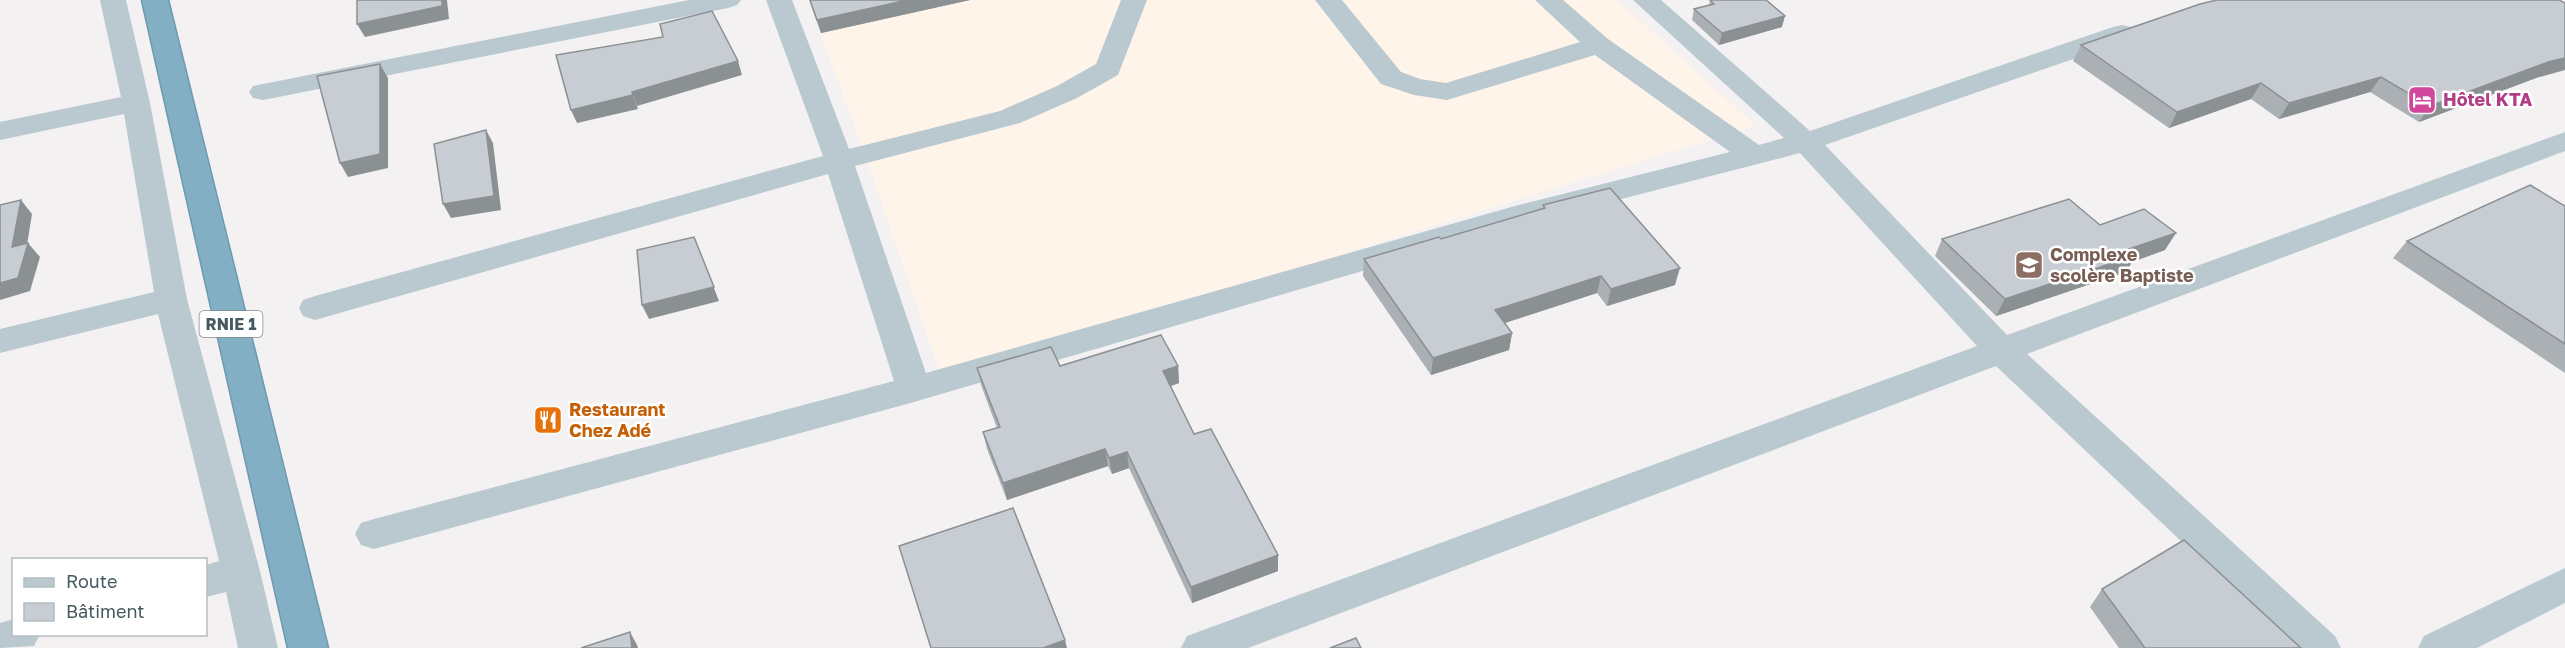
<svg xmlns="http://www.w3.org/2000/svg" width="2565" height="648" viewBox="0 0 2565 648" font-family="'Golos Text',sans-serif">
  <rect width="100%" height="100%" fill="#f3f1f1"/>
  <path fill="#fef4ea" d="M 808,0 L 1617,0 L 1756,126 L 942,378 L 865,155 Z"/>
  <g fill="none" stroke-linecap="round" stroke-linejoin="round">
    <g stroke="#6e9ab1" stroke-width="3">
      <path id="highway" d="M 142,0 L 168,0 L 328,648 L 288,648 Z"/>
    </g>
    <g fill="#bac9cf" fill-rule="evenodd">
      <path d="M 100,0 L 126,0 L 150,103 L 187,299 L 260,571 L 278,648 L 238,648 L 226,592 L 206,597 L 206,565 L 219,561 L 158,314 L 0,353 L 0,329 L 154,292 L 124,114 L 0,140 L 0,122 L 121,97 Z"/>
      <path d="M 689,0 L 741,0 L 737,5 L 728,8 L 263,100 L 253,98 L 249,92 L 253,86 L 263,84 Z"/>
      <path d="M 766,0 L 792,0 L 849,149 L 1000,111 L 1057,86 L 1096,64 L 1121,0 L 1147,0 L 1118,75 L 1077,98 L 1020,123 L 855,166 L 926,373 L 1515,206 L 1730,152 L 1595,55 L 1447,100 L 1414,95 L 1381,84 L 1315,0 L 1342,0 L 1401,72 L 1420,79 L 1446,83 L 1580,42 L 1535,0 L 1563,0 L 1608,39 L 1759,145 L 1784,138 L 1633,0 L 1661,0 L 1810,131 L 2113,27 L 2122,25 L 2131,27 L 2135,33 L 2131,39 L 1825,145 L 2007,335 L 2565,132 L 2565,151 L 2027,354 L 2335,636 L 2341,648 L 2294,648 L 1996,366 L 1248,648 L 1181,648 L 1187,636 L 1977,346 L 1800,153 L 1520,225 L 914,402 L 374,549 L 361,545 L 355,534 L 361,523 L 374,519 L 894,381 L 828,174 L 315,320 L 303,316 L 299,308 L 303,300 L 315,296 L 823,156 Z"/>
      <path d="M 2565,568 L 2565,603 L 2477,648 L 2418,648 L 2424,636 Z"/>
      <path d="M 14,619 L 14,634 L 40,634 L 34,646 L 0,648 L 0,623 Z"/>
    </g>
    <use href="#highway" fill="#83afc5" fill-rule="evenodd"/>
  </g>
  <g fill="#abb0b5">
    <path d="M 809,0 L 970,0 L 821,33 Z"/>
    <path d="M 1710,0 L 1782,27 L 1719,45 L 1692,20 L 1694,9 L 1709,5 Z"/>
    <path d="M 2081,45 L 2536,78 L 2419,122 L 2370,92 L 2279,119 L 2251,99 L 2169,128 L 2073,61 Z"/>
    <path d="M 1543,205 L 1675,285 L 1607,306 L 1597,293 L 1505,323 L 1512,333 L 1509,350 L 1431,375 L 1363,276 L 1364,259 L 1441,239 L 1543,208 Z"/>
    <path d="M 2565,206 L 2565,373 L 2393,258 L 2407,241 Z"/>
    <path d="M 2100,225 L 2165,250 L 2132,262 L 2126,272 L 1996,316 L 1935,256 L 1942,239 Z"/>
    <path d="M 1060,366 L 1178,366 L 1179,383 L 1171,386 L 1194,434 L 1278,555 L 1278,571 L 1192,603 L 1129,468 L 1112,474 L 1108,466 L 1007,500 L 987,449 L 983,432 L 997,428 L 981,385 L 977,368 Z"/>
    <path d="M 2102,589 L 2301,648 L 2119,648 L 2090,607 Z"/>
  </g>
  <g fill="#8b9093">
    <path d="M 442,0 L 447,0 L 449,19 L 365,37 L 357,24 Z"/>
    <path d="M 908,0 L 970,0 L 821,33 L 817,20 Z"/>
    <path d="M 1785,16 L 1782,27 L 1719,45 L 1722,33 Z"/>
    <path d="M 2565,58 L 2565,70 L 2536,78 L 2419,122 L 2430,106 L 2548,62 Z"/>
    <path d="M 738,61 L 742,75 L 637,106 L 632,92 Z"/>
    <path d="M 380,64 L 388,78 L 388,168 L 348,177 L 340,163 Z"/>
    <path d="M 2381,77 L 2370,92 L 2279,119 L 2289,103 Z"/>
    <path d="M 2261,83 L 2251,99 L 2169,128 L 2177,112 Z"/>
    <path d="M 633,95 L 638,109 L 577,123 L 571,110 Z"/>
    <path d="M 486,130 L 493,143 L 501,210 L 451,218 L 443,204 Z"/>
    <path d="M 21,200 L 32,214 L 26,251 L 28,243 L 40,257 L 30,291 L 0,300 L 0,283 L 12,247 Z"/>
    <path d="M 2176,233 L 2165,250 L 2132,262 L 2126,272 L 1996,316 L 2005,299 L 2129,249 Z"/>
    <path d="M 694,237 L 719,301 L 649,319 L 642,305 Z"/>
    <path d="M 1680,268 L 1675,285 L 1607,306 L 1611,289 Z"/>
    <path d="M 1601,276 L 1597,293 L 1492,327 L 1495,310 Z"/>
    <path d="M 1512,333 L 1509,350 L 1431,375 L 1433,358 Z"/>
    <path d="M 1178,366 L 1179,383 L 1165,388 L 1163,371 Z"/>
    <path d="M 1105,449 L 1108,466 L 1007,500 L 1003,483 Z"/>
    <path d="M 1127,452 L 1129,468 L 1112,474 L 1109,458 Z"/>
    <path d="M 1278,555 L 1278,571 L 1192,603 L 1191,587 Z"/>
    <path d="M 630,632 L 637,645 L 638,648 L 632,648 Z"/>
    <path d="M 1065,640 L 1067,648 L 1043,648 Z"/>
  </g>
  <g fill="#c7cdd2" stroke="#8b9093" stroke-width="1.5">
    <path d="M 357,0 L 442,0 L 442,6 L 357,24 Z"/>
    <path d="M 810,0 L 908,0 L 817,20 Z"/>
    <path d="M 1710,0 L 1766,0 L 1785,16 L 1722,33 L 1694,9 L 1714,4 Z"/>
    <path d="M 2217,0 L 2559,0 L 2565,3 L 2565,58 L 2548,62 L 2430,106 L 2381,77 L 2289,103 L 2261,83 L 2177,112 L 2081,45 L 2200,4 Z"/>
    <path d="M 712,11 L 738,61 L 632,92 L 633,95 L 571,110 L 556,55 L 663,37 L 660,24 Z"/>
    <path d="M 380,64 L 380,154 L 340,163 L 317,76 Z"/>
    <path d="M 486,130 L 494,196 L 443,204 L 434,144 Z"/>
    <path d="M 2530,185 L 2565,206 L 2565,344 L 2407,241 Z"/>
    <path d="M 1610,188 L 1680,268 L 1611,289 L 1601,276 L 1495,310 L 1512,333 L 1433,358 L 1364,259 L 1439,237 L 1441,239 L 1545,208 L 1543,205 Z"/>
    <path d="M 2069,199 L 2100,225 L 2144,209 L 2176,233 L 2129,249 L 2136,255 L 2005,299 L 1942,239 Z"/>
    <path d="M 21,200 L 12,247 L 28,243 L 18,278 L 0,283 L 0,205 Z"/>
    <path d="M 694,237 L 714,287 L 642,305 L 637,250 Z"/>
    <path d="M 1161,335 L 1178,366 L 1163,371 L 1194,434 L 1211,429 L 1278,555 L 1191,587 L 1127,452 L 1109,458 L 1105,449 L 1003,483 L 983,432 L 1000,427 L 977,368 L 1051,347 L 1060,366 Z"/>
    <path d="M 1013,508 L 1065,640 L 1043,648 L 931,648 L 899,546 Z"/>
    <path d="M 2184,540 L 2301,648 L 2145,648 L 2102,589 Z"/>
    <path d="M 630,632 L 632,648 L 581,648 Z"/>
    <path d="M 1356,638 L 1361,648 L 1330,648 Z"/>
  </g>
  <defs>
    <g id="hotel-square" transform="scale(1.5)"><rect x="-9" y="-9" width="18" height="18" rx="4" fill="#d1479c" stroke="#fff"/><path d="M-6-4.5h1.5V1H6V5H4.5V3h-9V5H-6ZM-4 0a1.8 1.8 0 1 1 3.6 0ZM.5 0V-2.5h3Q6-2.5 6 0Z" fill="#fff"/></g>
    <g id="school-square" transform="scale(1.5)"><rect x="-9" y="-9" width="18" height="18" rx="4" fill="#8d6e63" stroke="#fff"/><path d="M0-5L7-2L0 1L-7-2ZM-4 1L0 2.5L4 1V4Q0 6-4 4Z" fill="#fff"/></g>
    <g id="restaurant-square" transform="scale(1.5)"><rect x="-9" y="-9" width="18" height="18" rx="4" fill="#e8710a" stroke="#fff"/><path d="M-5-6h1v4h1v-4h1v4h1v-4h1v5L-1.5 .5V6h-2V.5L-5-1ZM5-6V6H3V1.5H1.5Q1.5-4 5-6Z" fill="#fff"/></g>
  </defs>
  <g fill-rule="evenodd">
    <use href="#hotel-square" x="2422" y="100"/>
    <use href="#school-square" x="2029" y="265"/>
    <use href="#restaurant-square" x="548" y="420"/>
  </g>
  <g text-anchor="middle" stroke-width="5" stroke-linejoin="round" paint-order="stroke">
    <rect fill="#fff" stroke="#7e8b90" stroke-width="1.5" x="199.5" y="311" width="63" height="26" rx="4.5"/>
    <g font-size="16" font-weight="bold" fill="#465961">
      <text x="231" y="330">RNIE 1</text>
    </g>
    <g font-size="18" font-weight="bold" fill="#b23c85" stroke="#fff" text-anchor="start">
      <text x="2443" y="106">Hôtel KTA</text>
    </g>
    <g font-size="18" font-weight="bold" fill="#785e54" stroke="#fff" text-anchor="start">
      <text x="2050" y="261">Complexe<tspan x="2050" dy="21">scolère Baptiste</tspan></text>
    </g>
    <g font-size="18" font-weight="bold" fill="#c56008" stroke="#fff" text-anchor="start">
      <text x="569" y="416">Restaurant<tspan x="569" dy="21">Chez Adé</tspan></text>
    </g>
  </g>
  <rect x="12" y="558" width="195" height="78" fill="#ffffff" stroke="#b5bdc0" stroke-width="1.5"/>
  <rect x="24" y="578" width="30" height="9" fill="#bac9cf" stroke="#b5bdc0" stroke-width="1.5"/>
  <text x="66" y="588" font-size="18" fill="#465961">Route</text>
  <rect x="24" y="603" width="30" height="18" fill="#c7cdd2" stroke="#b5bdc0" stroke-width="1.5"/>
  <text x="66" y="618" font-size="18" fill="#465961">Bâtiment</text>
</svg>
